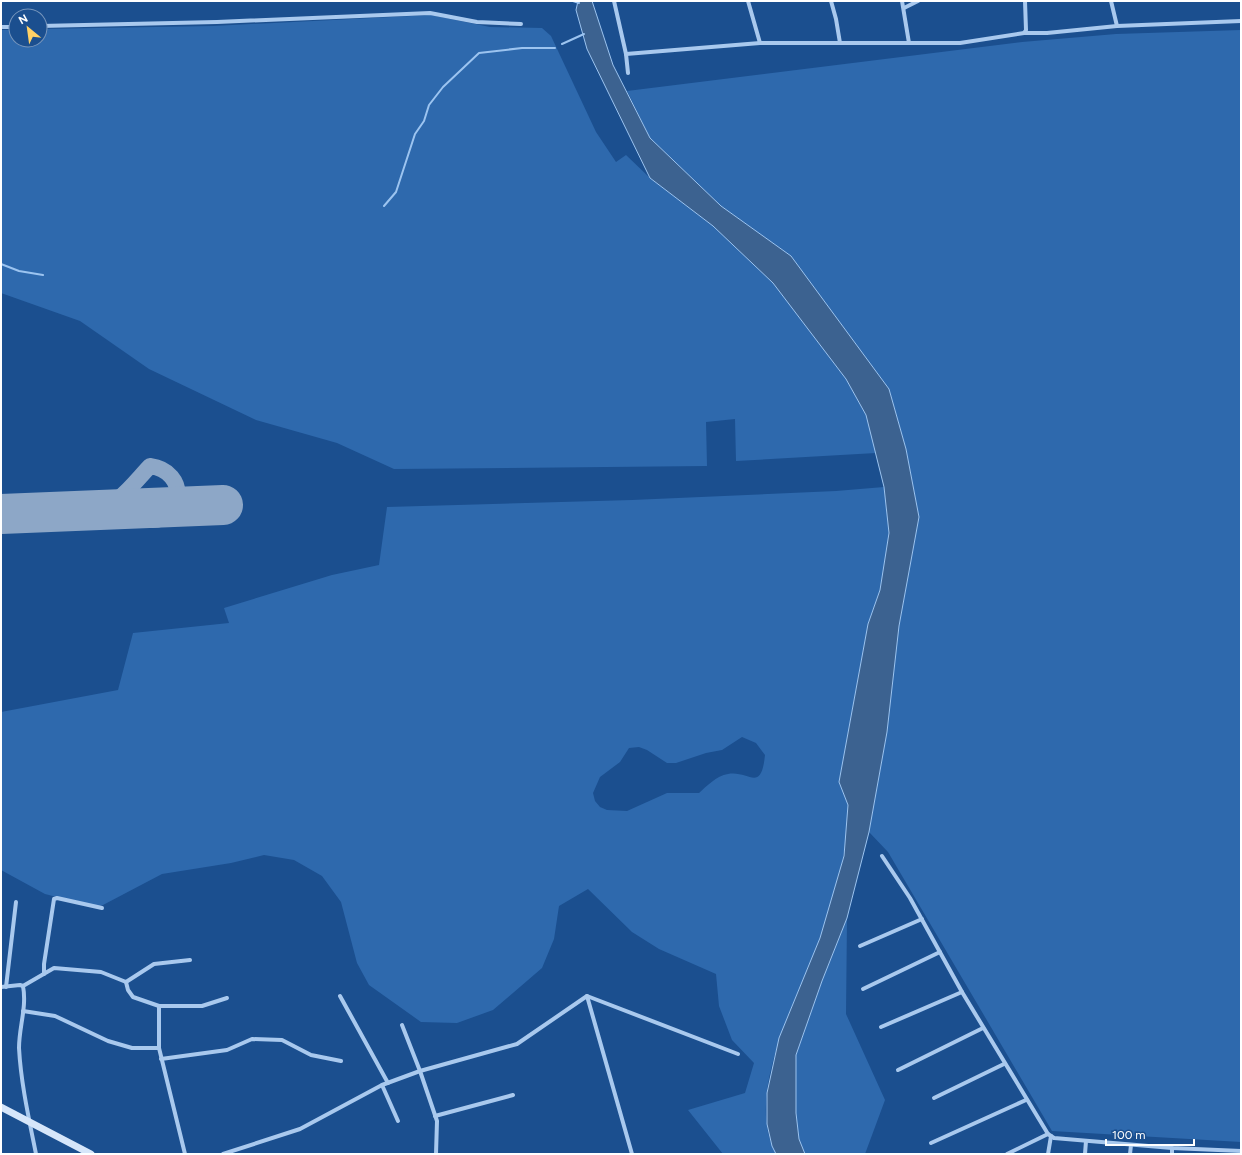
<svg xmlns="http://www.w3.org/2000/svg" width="1242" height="1155" viewBox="0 0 1242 1155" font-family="Figtree,sans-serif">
  <rect width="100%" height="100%" fill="#1b4f8f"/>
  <g fill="#2e69ad" fill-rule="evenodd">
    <path d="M 431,15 L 490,27 L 542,28 L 551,36 L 596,132 L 616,162 L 626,155 L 650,178 L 713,226 L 773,283 L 846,379 L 866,415 L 876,453 L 736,461 L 735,419 L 706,422 L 707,466 L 394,469 L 337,443 L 256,420 L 149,369 L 80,321 L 1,293 L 1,30 L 16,30 L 16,40 L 40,40 L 40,29 L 213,26 Z"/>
    <path d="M 1241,30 L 1241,1142 L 1052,1131 L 888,852 L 869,832 L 887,732 L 899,626 L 919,517 L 906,449 L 889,389 L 791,256 L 721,206 L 650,138 L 627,91 L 1022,42 L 1116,34 Z"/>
    <path d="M 884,487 L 889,533 L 880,590 L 868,624 L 839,782 C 842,789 847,798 848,805 C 849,813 846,824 846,832 C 844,868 832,904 820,938 C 799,996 743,1093 776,1154 L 723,1154 L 688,1110 L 745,1093 L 754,1063 L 732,1040 L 719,1006 L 716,974 L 659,949 L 632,932 L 588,889 L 559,906 L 554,939 L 542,968 L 493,1010 L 457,1023 L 421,1022 L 369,985 L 357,963 L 341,902 L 322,876 L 294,860 L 264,855 L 231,863 L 162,874 L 103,905 L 96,907 L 45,894 L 1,870 L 1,712 L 118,690 L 133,633 L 229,623 L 224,608 L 332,575 L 379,565 L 387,507 L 632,500 L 836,491 ZM 742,737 L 756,743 L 765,755 C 761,794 749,770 728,774 C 716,776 707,786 699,793 L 667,793 L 627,811 L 607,810 L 600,807 L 595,801 L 593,793 L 600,777 L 620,762 L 629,748 L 639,747 L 647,750 L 667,763 L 676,763 L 706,753 L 722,750 Z"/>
    <path d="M 847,918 L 846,1014 L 885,1100 L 865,1154 L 805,1154 L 799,1139 L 796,1113 L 796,1055 L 822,981 Z"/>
  </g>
  <path fill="#3c6290" stroke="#9cc4f0" d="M 578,1 L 592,1 L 613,65 L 650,138 L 721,206 L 791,256 L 889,389 L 906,449 L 919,517 L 899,626 L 887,732 L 869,832 L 847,918 L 822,981 L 796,1055 L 796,1113 L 799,1139 L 805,1154 L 776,1154 L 772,1146 L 767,1124 L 767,1093 L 779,1038 L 820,938 L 844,856 L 848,805 L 839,782 L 868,624 L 880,590 L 889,533 L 884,487 L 866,415 L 846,379 L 773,283 L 713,226 L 650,178 L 587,49 L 576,10 Z"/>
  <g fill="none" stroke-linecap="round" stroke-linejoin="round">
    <g stroke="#9cc4f0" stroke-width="2">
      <path d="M 573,1 L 579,3"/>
      <path d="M 562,44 L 584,34"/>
      <path d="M 384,206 L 396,192 L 415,134 L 424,121 L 429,105 L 443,87 L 479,53 L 522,48 L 555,48"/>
      <path d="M 1,264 L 19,271 L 43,275"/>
    </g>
    <path stroke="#8da7c7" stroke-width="16" d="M 90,511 C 118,507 132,485 150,466 C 189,471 185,522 150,520 C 140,520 133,513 125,509"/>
    <path stroke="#8da7c7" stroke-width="40" d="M 1,514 L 223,505"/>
    <g stroke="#a9c9ee" stroke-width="4">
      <path d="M 614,1 L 626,54 L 628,73"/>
      <path d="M 748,1 L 760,43"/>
      <path d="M 831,1 L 836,19 L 840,43"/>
      <path d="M 902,1 L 909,43"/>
      <path d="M 1111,1 L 1117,26"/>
      <path d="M 904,8 L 918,1"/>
      <path d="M 40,26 L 217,22 L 430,13 L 477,22 L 521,24"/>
      <path d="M 1,27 L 16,27"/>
      <path d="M 1024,33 L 1047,33 L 1117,26 L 1241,21"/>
      <path d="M 626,54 L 760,43 L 960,43 L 1024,33 L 1026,30 L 1025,1"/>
      <path d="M 882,856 L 910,898 L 962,992 L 1048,1134 L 1054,1138 L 1172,1148 L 1241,1151"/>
      <path d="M 860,946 L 922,919"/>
      <path d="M 44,974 L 44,964 L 54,899 L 57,898 L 102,908"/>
      <path d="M 126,982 L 128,990 L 133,997 L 159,1006 L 202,1006 L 227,998"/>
      <path d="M 1,987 L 20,985 L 23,986"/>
      <path d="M 6,987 L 16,902"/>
      <path d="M 863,989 L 940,952"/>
      <path d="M 340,996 L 388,1083"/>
      <path d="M 587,996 L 632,1154"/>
      <path d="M 159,1006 L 159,1048 L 185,1154"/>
      <path d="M 23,1011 L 55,1016 L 108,1041 L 132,1048 L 159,1048"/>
      <path d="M 402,1025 L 420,1071 L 437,1121 L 436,1154"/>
      <path d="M 881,1027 L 962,992"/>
      <path d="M 161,1059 L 227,1050 L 252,1039 L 282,1040 L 311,1055 L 341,1061"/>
      <path d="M 898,1070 L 983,1028"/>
      <path d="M 382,1085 L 398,1121"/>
      <path d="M 934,1098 L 1004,1064"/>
      <path d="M 435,1116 L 513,1095"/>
      <path d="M 931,1143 L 1026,1100"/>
      <path d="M 36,1154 C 29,1119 21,1084 19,1048 C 19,1027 27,1007 23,986 L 54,968 L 101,972 L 126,982 L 154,964 L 190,960"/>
      <path d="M 223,1154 L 300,1129 L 382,1085 L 420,1071 L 517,1044 L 587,996 L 738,1054"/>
      <path d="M 1007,1154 L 1048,1134"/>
      <path d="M 1048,1154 L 1051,1136"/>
      <path d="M 1085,1154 L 1086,1141"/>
      <path d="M 1130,1154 L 1131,1145"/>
      <path d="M 1172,1154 L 1172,1148"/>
    </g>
    <path stroke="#d6e6fa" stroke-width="7" d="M 1,1107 L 91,1154"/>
  </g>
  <rect width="1242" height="1155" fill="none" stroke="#ffffff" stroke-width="4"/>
  <g transform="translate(28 28) rotate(331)"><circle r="19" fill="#1b4f8f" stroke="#7695bc"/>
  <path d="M0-3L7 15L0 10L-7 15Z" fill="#ffd166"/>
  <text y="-6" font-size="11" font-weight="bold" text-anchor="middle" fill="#ffffff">N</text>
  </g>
  <path d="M1106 1139v6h88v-6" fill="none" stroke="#ffffff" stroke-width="2"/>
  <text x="1112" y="1139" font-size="12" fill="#ffffff" stroke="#1b4f8f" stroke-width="3" paint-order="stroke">100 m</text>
</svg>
